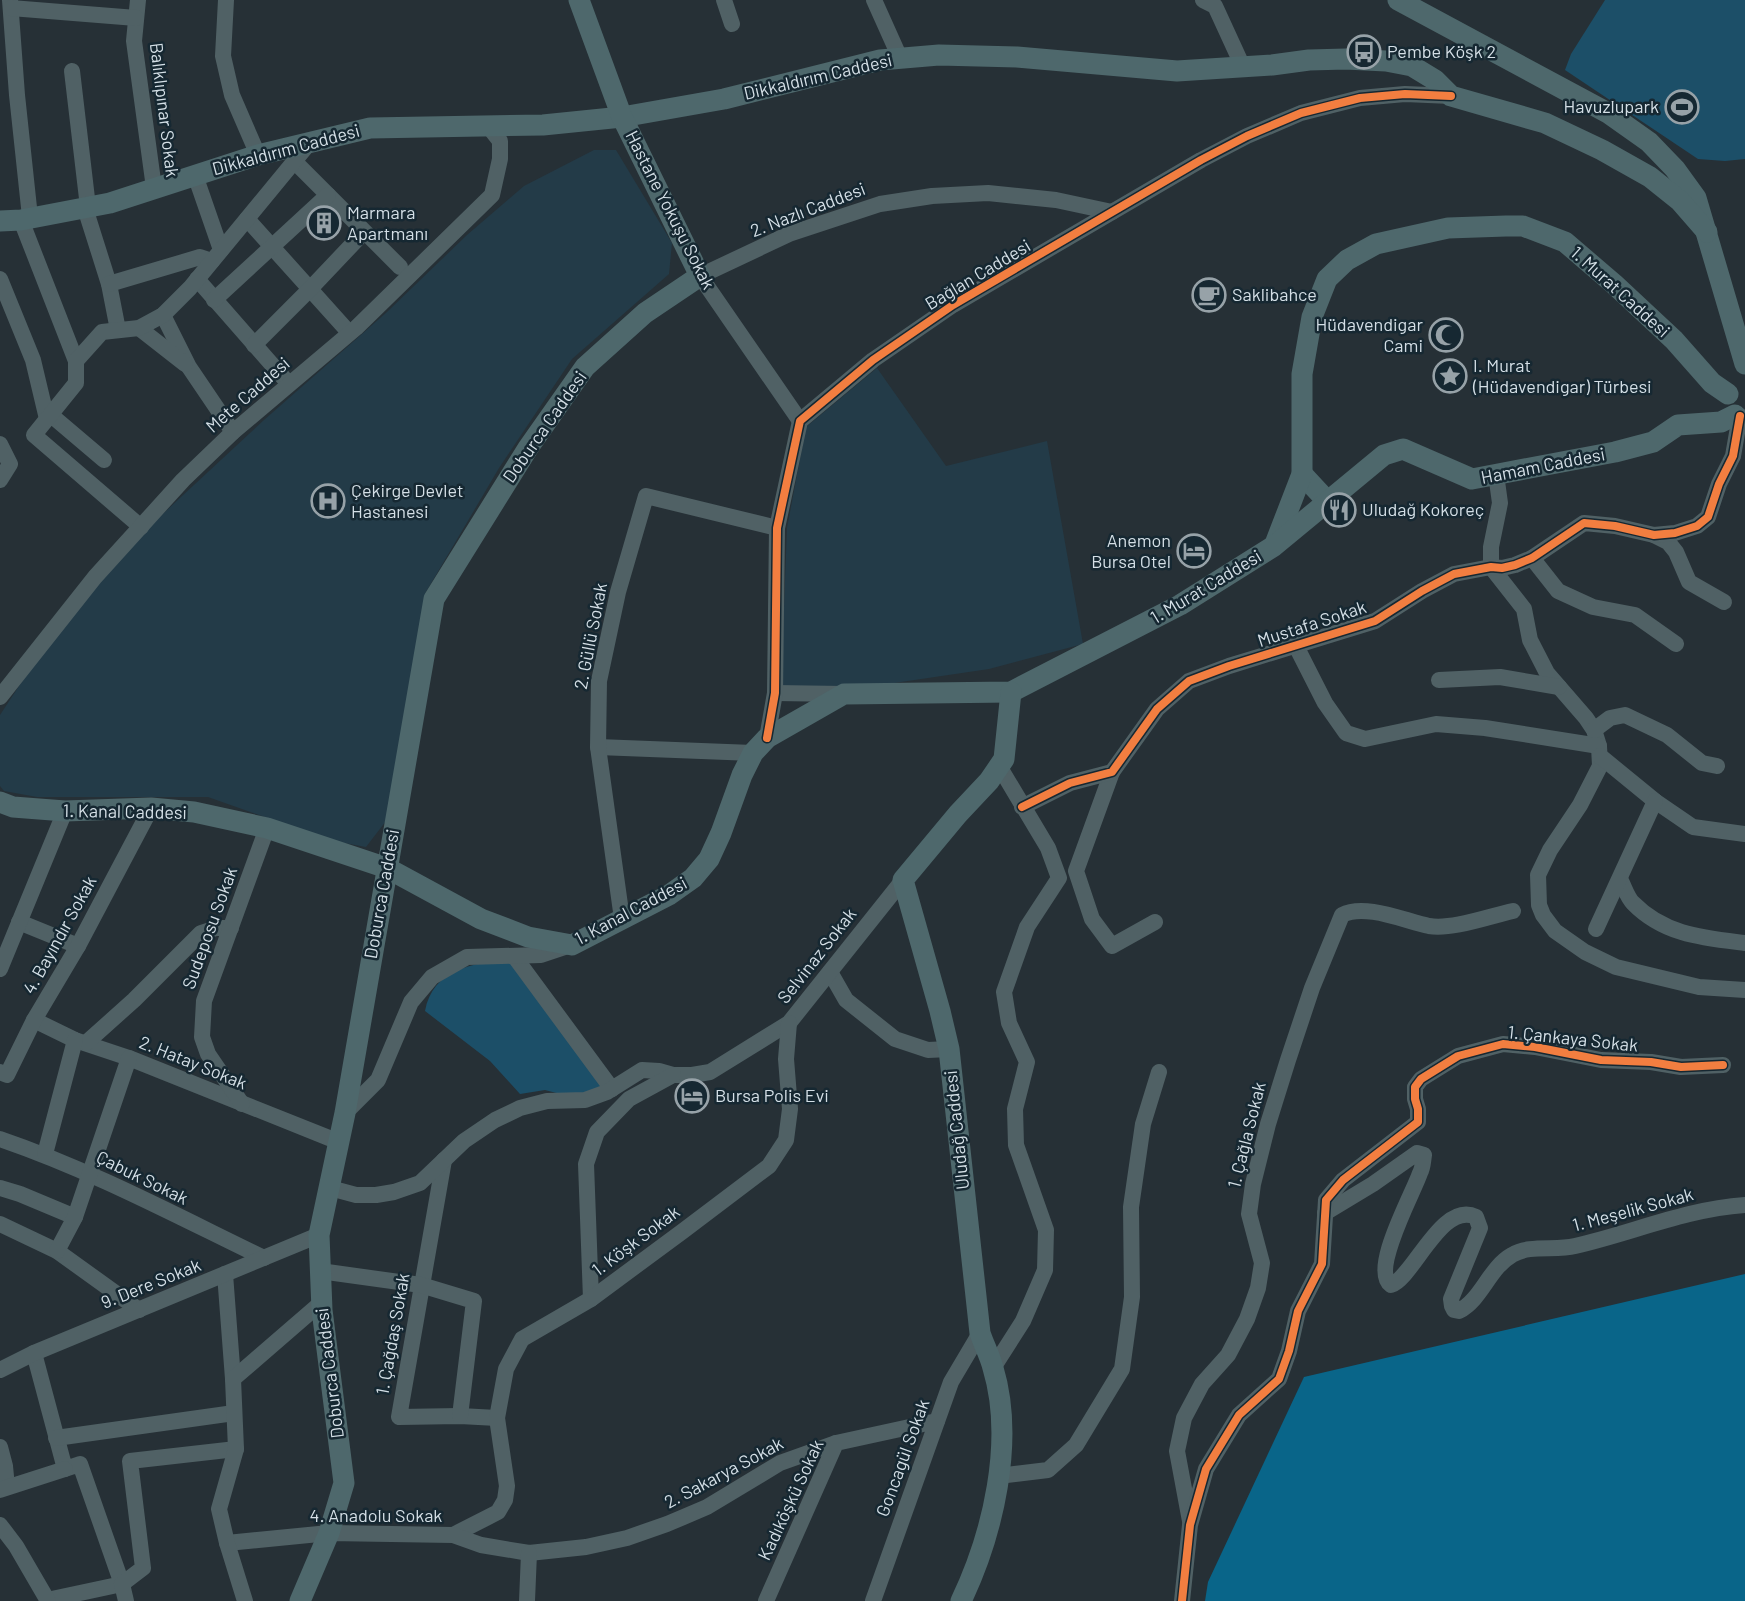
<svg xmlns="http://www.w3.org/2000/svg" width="1745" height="1601" viewBox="0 0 1745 1601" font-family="Barlow,sans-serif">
  <rect width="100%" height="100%" fill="#263036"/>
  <g fill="#233b48">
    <path d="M 594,150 L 616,150 L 672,243 L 669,274 L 572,359 L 499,468 L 426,592 L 386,821 L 366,847 L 333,841 L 208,797 L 37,797 L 4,791 L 0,786 L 0,715 L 42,651 L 140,535 L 264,420 L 387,312 L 467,235 L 524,186 Z"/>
    <path d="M 877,368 L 946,466 L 1047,441 L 1083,644 L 989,669 L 867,687 L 781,687 L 787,528 L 806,427 Z"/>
  </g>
  <g fill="#1c4f68">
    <path d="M 1605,0 L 1745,0 L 1745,159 L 1725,161 L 1698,159 L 1565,70 L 1571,54 Z"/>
    <path d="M 508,959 L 605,1086 L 586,1093 L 564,1095 L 545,1090 L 520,1094 L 490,1061 L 425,1011 C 433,969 472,964 508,959 Z"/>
  </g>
  <path fill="#096589" d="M 1745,1274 L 1745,1601 L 1205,1601 L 1208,1582 L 1304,1377 Z"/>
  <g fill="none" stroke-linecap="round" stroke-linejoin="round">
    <g stroke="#506165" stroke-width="16">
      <path d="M 10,0 L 17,95 L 30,217"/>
      <path d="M 138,0 L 134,41 L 154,188"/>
      <path d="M 226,0 L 223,56 L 232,95 L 258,155"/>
      <path d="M 724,0 L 732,24"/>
      <path d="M 874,0 L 900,58"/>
      <path d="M 1203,0 L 1215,6 L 1243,67"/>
      <path d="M 11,8 L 136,18"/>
      <path d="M 72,71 L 88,207"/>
      <path d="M 294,161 L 400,267"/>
      <path d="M 195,175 L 221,250"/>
      <path d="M 85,208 L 109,284 L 118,330"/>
      <path d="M 247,219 L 345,328"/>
      <path d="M 21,220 L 76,361"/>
      <path d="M 0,279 L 33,360 L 47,419"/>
      <path d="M 197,279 L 289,384"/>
      <path d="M 109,284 L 200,257 L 212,261"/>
      <path d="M 214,300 L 328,195"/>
      <path d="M 163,315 L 189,367 L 233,432"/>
      <path d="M 139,328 L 185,364"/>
      <path d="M 254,345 L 310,289 L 364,232"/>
      <path d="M 51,415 L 104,460"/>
      <path d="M 800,421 L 700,276 L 789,234 L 880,204 L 932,196 L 988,193 L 1056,200 L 1112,212"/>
      <path d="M 0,444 L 10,464 L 0,480"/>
      <path d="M 1496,474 L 1500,503 L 1491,547 L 1491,567 L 1524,609 L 1530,640 L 1547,673 L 1586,718 L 1594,730 L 1599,746 L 1600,766 L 1580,805 L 1550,850 L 1538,875 L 1539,905 L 1543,915 L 1555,931 L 1585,952 L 1616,967 L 1699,987 L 1745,990"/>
      <path d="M 141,527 L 34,435 L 76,383 L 76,361 L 102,332 L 139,328 L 163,315 L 190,288 L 311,141"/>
      <path d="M 1654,535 L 1668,542 L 1676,552 L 1689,582 L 1724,602"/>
      <path d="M 1532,558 L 1558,591 L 1593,607 L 1635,615 L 1676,644"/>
      <path d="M 1296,646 L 1325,703 L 1346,733 L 1365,739 L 1436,724 L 1485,728 L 1599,746"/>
      <path d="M 1439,680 L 1500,677 L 1559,687"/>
      <path d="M 775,693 L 844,694"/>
      <path d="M 0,697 L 95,577 L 183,480 L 233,432 L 356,328 L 492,195 L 500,159 L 500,141 L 489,127"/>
      <path d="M 1594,730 L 1610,718 L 1625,715 L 1667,735 L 1702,763 L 1717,766"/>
      <path d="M 767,738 L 775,693 L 777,528 L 800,421 L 873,360 L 953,305 L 1201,160 L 1247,136 L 1301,113 L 1360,98 L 1405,94 L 1451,96"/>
      <path d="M 598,747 L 753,753"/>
      <path d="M 1600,756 L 1655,801 L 1693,827 L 1745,834"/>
      <path d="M 1112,772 L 1076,871 L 1092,919 L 1112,946 L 1155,922"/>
      <path d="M 1022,807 L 1070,783 L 1112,772 L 1157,709 L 1189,681 L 1229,666 L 1375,621 L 1422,591 L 1454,574 L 1491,567 L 1502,568 L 1515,565 L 1532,558 L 1584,523 L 1615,526 L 1654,535 L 1675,533 L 1697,526 L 1708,517 L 1719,484 L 1733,456 L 1740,416"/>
      <path d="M 1620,879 C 1624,886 1627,897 1633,903 C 1664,935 1704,938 1745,943"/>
      <path d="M 622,919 L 598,747 L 599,681 L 618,592 L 646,496 L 777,528"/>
      <path d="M 19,922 L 78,946"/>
      <path d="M 1596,929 L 1655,801"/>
      <path d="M 514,956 L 612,1089"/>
      <path d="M 0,969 L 65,811"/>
      <path d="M 830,972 L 846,1000 L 895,1039 L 928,1050 L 949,1049"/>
      <path d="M 34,1020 L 75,1040 L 129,1058 L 339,1142"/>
      <path d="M 86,1043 L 134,1000 L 201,933 L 216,928 L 231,928"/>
      <path d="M 0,1072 L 7,1075 L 34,1020 L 78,946 L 151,808"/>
      <path d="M 242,1104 L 208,1054 L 202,1037 L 204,1001 L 267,828"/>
      <path d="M 345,1113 L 378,1080 L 411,1002 L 432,977 L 467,957 L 541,955 L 571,945"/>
      <path d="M 0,1139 C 91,1170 177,1216 264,1258"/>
      <path d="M 45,1154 L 75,1040"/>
      <path d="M 444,1160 L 399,1417 L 460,1416 L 497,1418"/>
      <path d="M 0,1188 L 20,1194 L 75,1217"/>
      <path d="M 330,1188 L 356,1195 L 376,1195 L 394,1192 L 420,1183 L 464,1141 L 495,1120 L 520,1108 L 547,1101 L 585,1100 L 607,1092 L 642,1070 L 659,1071 L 673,1075 L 692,1075 L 710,1072 L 789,1023 L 903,880"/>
      <path d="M 1325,1213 L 1373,1184 L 1417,1153 L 1424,1155 C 1423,1161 1423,1168 1420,1173 C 1413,1194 1370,1270 1391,1285 C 1413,1278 1442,1200 1476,1217 L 1480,1228 L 1451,1299 L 1452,1306 L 1454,1310 L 1459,1311 C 1482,1299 1489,1268 1512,1255 C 1530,1244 1555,1251 1575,1246 C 1632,1233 1686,1209 1745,1205"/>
      <path d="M 0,1224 L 57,1251 L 139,1310"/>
      <path d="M 57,1251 L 75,1217 L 129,1058"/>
      <path d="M 320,1271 L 421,1285 L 474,1301 L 460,1416"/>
      <path d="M 225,1274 L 233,1379"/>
      <path d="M 591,1299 L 586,1164 L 597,1132 L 629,1099 L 673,1075"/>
      <path d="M 34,1353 L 65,1469 L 80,1464 L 122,1584 L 47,1600"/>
      <path d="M 993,1368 L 1023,1321 L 1045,1270 L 1046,1230 L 1016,1145 L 1015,1109 L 1027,1062 L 1009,1023 L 1004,992 L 1027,927 L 1059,878 L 1048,848 L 999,766"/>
      <path d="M 0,1370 L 34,1353 L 319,1235"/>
      <path d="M 56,1438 L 234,1413"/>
      <path d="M 0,1447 L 5,1466 L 7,1487"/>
      <path d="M 998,1476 L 1048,1470 L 1076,1445 L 1122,1369 L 1132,1297 L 1131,1207 L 1143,1124 L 1159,1072"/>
      <path d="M 0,1490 L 65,1469"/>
      <path d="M 1190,1521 L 1177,1451 L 1184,1418 L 1202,1384 L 1228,1355 L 1247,1319 L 1258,1288 L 1262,1263 L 1249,1214 L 1253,1184 L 1268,1124 L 1288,1060 L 1312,988 L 1342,915 C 1365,903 1405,921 1429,926 C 1452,930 1490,916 1513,911"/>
      <path d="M 0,1525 L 16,1546 L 48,1601"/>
      <path d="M 453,1535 L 498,1512 L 505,1500 L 507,1486 L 497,1418 L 506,1369 L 522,1339 L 591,1299 L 683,1231 L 769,1166 L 786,1140 L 790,1109 L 786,1059 L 789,1023"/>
      <path d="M 227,1543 L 329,1533 L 453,1535 L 481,1545 L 529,1553 L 586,1547 L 627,1538 L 667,1524 L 707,1507 L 780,1463 L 836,1443"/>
      <path d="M 126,1601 L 122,1584 L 143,1568 L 130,1461 L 236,1449"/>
      <path d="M 245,1601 L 227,1543 L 219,1509 L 236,1449 L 233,1379 L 322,1302"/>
      <path d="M 527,1601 L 529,1553"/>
      <path d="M 766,1601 L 836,1443 L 937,1421"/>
      <path d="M 873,1601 L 951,1382 L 980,1333"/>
      <path d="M 1182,1601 L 1190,1525 L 1206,1469 L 1239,1415 L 1279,1379 L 1289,1351 L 1298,1311 L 1322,1264 L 1326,1200 L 1343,1180 L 1418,1122 L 1418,1109 L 1415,1099 L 1415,1087 L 1421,1079 L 1458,1056 L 1503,1044 L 1535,1047 L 1601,1060 L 1651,1062 L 1681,1067 L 1723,1065"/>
    </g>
    <g stroke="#4e686c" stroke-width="21">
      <path d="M 1398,0 L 1608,113 L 1649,142 L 1675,169 L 1696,198 L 1745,364"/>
      <path d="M 0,221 L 21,220 L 110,203 L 258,155 L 370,128 L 543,125 L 622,117 L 724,99 L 880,60 L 939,55 L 1017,57 L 1177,71 L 1272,65 L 1309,60 L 1346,59 L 1386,61 L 1412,66 L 1435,80 L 1451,96 L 1545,123 L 1602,150 L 1650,177 L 1680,201 L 1707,232"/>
      <path d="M 1302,474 L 1328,502"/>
      <path d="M 1275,544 L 1302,474 L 1302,374 L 1312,317 L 1327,279 L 1347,260 L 1376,244 L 1448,228 L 1506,226 L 1523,226 L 1565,242 L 1614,284 L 1674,340 L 1712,383 L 1728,394"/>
      <path d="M 0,802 L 13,807 L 65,811 L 151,808 L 194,812 L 267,828 L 387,868 L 481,919 L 528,937 L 572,945 L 669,895 L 693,878 L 709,859 L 721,833 L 742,775 L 753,753 L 767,738 L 844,694 L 1011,692 L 1180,605 L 1274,546 L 1384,455 L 1403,449 L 1472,479 L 1615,452 L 1653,442 L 1678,425 L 1721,422 L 1735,415"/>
      <path d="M 300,1601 L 329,1533 L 344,1483 L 322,1310 L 319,1235 L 345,1113 L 434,599 L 528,448 L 585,367 L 645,313 L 700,276 L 622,117 L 579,0"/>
      <path d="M 961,1601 C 993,1534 1015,1441 993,1368 C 990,1356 984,1345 980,1333 L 949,1049 L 940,1011 L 903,880 L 958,814 L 989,781 L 1004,759 L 1011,692"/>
    </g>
    <g stroke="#162832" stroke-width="11">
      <g id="cycleway">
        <path d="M 767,738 L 775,693 L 777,528 L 800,421 L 873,360 L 953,305 L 1201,160 L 1247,136 L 1301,113 L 1360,98 L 1405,94 L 1451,96"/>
        <path d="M 1022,807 L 1070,783 L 1112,772 L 1157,709 L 1189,681 L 1229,666 L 1375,621 L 1422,591 L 1454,574 L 1491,567 L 1502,568 L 1515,565 L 1532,558 L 1584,523 L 1615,526 L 1654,535 L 1675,533 L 1697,526 L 1708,517 L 1719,484 L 1733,456 L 1740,416"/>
        <path d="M 1182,1601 L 1190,1525 L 1206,1469 L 1239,1415 L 1279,1379 L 1289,1351 L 1298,1311 L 1322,1264 L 1326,1200 L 1343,1180 L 1418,1122 L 1418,1109 L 1415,1099 L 1415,1087 L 1421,1079 L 1458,1056 L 1503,1044 L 1535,1047 L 1601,1060 L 1651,1062 L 1681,1067 L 1723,1065"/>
      </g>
    </g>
    <use href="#cycleway" stroke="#f27e40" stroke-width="8"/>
  </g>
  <defs>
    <g id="bus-ring" transform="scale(1.725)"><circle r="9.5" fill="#162832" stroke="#97a2a8" stroke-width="1.5"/><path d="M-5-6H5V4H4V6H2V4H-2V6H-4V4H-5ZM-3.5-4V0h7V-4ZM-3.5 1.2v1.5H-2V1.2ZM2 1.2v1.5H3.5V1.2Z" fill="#97a2a8"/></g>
    <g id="stadium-ring" transform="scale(1.725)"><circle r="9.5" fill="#162832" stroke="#97a2a8" stroke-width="1.5"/><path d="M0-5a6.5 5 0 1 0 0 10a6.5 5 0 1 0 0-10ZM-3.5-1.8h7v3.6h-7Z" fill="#97a2a8"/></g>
    <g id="building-ring" transform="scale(1.725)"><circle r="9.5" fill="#162832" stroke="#97a2a8" stroke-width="1.5"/><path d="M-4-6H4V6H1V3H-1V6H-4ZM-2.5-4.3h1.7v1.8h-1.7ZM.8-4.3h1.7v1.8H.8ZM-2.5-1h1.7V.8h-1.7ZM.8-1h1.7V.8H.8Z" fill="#97a2a8"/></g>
    <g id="cafe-ring" transform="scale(1.725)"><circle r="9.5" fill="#162832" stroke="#97a2a8" stroke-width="1.5"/><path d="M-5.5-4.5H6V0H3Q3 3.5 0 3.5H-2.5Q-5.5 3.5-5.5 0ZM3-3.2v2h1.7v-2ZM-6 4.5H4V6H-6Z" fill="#97a2a8"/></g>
    <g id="mosque-ring" transform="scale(1.725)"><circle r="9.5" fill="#162832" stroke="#97a2a8" stroke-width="1.5"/><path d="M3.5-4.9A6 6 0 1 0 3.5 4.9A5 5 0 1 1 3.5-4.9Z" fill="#97a2a8"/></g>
    <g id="sight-ring" transform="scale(1.725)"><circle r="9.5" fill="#162832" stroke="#97a2a8" stroke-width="1.5"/><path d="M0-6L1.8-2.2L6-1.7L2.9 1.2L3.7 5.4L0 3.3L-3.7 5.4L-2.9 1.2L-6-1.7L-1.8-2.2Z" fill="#97a2a8"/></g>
    <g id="hospital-ring" transform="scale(1.725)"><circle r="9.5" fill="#162832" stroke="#97a2a8" stroke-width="1.5"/><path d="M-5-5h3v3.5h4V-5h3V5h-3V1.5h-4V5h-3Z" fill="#97a2a8"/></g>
    <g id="restaurant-ring" transform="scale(1.725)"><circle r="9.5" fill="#162832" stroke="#97a2a8" stroke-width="1.5"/><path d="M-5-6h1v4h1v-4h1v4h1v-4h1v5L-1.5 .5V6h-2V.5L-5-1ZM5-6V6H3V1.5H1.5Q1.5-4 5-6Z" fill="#97a2a8"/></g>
    <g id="hotel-ring" transform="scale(1.725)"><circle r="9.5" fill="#162832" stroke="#97a2a8" stroke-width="1.5"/><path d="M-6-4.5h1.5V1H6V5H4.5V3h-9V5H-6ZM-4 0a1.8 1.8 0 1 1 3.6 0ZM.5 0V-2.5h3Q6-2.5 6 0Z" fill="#97a2a8"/></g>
  </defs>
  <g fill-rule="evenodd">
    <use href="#bus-ring" x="1364" y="52"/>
    <use href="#stadium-ring" x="1682" y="107"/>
    <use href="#building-ring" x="324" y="223"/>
    <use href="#cafe-ring" x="1209" y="295"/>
    <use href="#mosque-ring" x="1446" y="335"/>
    <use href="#sight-ring" x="1450" y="376"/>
    <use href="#hospital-ring" x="328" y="501"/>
    <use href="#restaurant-ring" x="1339" y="510"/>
    <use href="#hotel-ring" x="1194" y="551"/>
    <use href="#hotel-ring" x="692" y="1096"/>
  </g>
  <g text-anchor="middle" stroke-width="5" stroke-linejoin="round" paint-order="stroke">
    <g font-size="18" fill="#d4dfe6" stroke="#162832" text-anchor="start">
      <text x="1387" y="58">Pembe Köşk 2</text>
      <text x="1659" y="113" text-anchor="end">Havuzlupark</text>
      <text x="347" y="219">Marmara<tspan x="347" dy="21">Apartmanı</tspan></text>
      <text x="1232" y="301">Saklibahce</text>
      <text x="1423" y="331" text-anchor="end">Hüdavendigar<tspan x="1423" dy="21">Cami</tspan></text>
      <text x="1473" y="372">I. Murat<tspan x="1473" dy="21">(Hüdavendigar) Türbesi</tspan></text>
      <text x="351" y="497">Çekirge Devlet<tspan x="351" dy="21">Hastanesi</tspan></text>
      <text x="1362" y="516">Uludağ Kokoreç</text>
      <text x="1171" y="547" text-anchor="end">Anemon<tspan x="1171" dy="21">Bursa Otel</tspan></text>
      <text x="715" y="1102">Bursa Polis Evi</text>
    </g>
    <g font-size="18" fill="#d4dfe6" stroke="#162832">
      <text transform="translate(818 77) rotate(-13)" y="6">Dikkaldırım Caddesi</text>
      <text transform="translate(164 110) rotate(83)" y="6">Balıklıpınar Sokak</text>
      <text transform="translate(286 150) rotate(-15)" y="6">Dikkaldırım Caddesi</text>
      <text transform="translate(670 210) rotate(63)" y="6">Hastane Yokuşu Sokak</text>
      <text transform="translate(808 210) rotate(-21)" y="6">2. Nazlı Caddesi</text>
      <text transform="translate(978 275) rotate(-31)" y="6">Bağlan Caddesi</text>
      <text transform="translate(1620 292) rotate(42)" y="6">1. Murat Caddesi</text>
      <text transform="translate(248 395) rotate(-41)" y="6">Mete Caddesi</text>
      <text transform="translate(545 427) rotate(-55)" y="6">Doburca Caddesi</text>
      <text transform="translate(1543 466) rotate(-11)" y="6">Hamam Caddesi</text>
      <text transform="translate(1206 587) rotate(-31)" y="6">1. Murat Caddesi</text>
      <text transform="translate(1312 624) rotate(-18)" y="6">Mustafa Sokak</text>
      <text transform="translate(591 636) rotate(-79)" y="6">2. Güllü Sokak</text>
      <text transform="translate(125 812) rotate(1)" y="6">1. Kanal Caddesi</text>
      <text transform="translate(382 894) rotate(-80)" y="6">Doburca Caddesi</text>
      <text transform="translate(631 911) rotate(-28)" y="6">1. Kanal Caddesi</text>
      <text transform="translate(210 928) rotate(-70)" y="6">Sudeposu Sokak</text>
      <text transform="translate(60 935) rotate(-61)" y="6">4. Bayındır Sokak</text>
      <text transform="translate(817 956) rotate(-52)" y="6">Selvinaz Sokak</text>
      <text transform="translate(1573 1039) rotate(6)" y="6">1. Çankaya Sokak</text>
      <text transform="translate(193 1063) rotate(22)" y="6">2. Hatay Sokak</text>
      <text transform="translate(957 1130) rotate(-96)" y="6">Uludağ Caddesi</text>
      <text transform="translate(1247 1135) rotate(-76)" y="6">1. Çağla Sokak</text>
      <text transform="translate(142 1178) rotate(26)" y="6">Çabuk Sokak</text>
      <text transform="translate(1633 1210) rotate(-15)" y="6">1. Meşelik Sokak</text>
      <text transform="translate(636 1241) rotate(-37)" y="6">1. Köşk Sokak</text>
      <text transform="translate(151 1284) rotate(-22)" y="6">9. Dere Sokak</text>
      <text transform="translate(393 1334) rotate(-80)" y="6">1. Çağdaş Sokak</text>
      <text transform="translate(330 1373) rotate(-97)" y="6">Doburca Caddesi</text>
      <text transform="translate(903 1458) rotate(-70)" y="6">Goncagül Sokak</text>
      <text transform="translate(724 1473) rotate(-28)" y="6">2. Sakarya Sokak</text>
      <text transform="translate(791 1500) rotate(-65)" y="6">Kadıköşkü Sokak</text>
      <text x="376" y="1522">4. Anadolu Sokak</text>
    </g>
  </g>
</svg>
